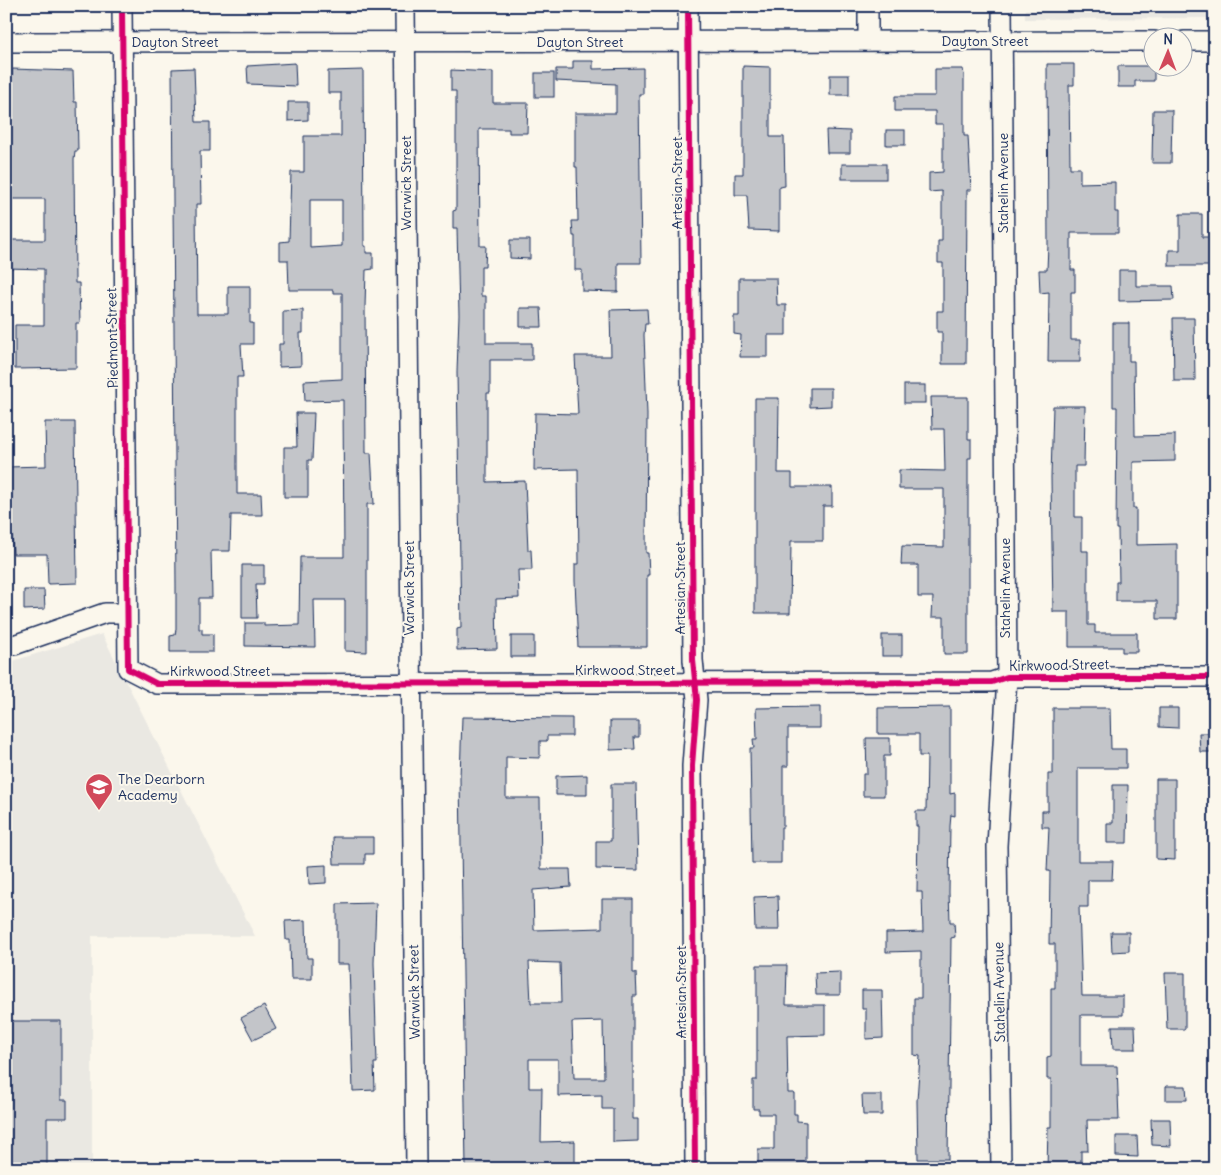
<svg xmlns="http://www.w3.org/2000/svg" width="1221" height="1175" viewBox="0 0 1221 1175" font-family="Delius,sans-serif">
  <rect width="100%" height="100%" fill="#fbf7ec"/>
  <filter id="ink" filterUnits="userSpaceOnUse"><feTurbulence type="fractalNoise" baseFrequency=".02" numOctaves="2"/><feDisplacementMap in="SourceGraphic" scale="10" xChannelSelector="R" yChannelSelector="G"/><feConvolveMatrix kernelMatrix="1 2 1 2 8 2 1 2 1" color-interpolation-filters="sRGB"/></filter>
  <g filter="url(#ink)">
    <g fill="#eae8e2">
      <path d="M 1025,6 L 1215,6 L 1215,18 L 1025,19 Z"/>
      <path d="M 102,634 L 255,936 L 92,936 L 92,1169 L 6,1169 L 6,663 Z"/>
    </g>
    <g fill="#c3c5c9" stroke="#1b2f5e" fill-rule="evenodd">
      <path d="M 573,61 L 593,61 L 593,69 L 643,68 L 643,94 L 639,94 L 641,263 L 618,263 L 618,292 L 582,291 L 582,270 L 575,270 L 575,236 L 573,236 L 572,221 L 578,221 L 577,167 L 575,167 L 575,113 L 616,113 L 616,84 L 556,81 L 556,69 L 573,69 Z"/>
      <path d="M 295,63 L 296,86 L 248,84 L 247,66 Z"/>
      <path d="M 1047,64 L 1074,64 L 1074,85 L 1069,85 L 1070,168 L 1080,168 L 1080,183 L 1115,182 L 1115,212 L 1118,212 L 1118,233 L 1071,233 L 1071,270 L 1075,270 L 1075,292 L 1071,292 L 1071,340 L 1080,340 L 1080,362 L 1048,362 L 1049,292 L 1040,293 L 1039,270 L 1047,270 L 1048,245 Z"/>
      <path d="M 743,66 L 770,67 L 770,137 L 784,137 L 785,186 L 779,187 L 779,231 L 749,230 L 747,195 L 735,195 L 735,174 L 743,174 Z"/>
      <path d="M 1118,66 L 1154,66 L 1154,81 L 1135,81 L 1135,87 L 1118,87 Z"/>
      <path d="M 194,68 L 196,122 L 210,122 L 210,151 L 200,151 L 201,204 L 196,204 L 197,314 L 228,314 L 228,286 L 250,286 L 250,323 L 253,323 L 253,344 L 241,344 L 243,377 L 237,377 L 237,494 L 261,494 L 262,515 L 231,515 L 230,551 L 211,551 L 212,598 L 199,598 L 199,629 L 202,629 L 202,634 L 213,634 L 213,652 L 170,652 L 170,636 L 175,635 L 176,629 L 176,587 L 172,69 Z"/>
      <path d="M 12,69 L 73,71 L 74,102 L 77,102 L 78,151 L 75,151 L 74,159 L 75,283 L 79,283 L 80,323 L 76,323 L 76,368 L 15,369 L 15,325 L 44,325 L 44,269 L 6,268 L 6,240 L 45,240 L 45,199 L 6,199 L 6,117 L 13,117 Z"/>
      <path d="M 935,69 L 963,69 L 964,75 L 964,136 L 968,136 L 971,190 L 967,190 L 966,364 L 942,364 L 942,332 L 937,332 L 937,311 L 943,311 L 943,263 L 938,263 L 938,241 L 942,241 L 942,191 L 929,192 L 929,173 L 943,172 L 943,124 L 935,124 L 935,111 L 895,111 L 895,96 L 935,96 Z"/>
      <path d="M 363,70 L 364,246 L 366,246 L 366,253 L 373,253 L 373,269 L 366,270 L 365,307 L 366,453 L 371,453 L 374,504 L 367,504 L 367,652 L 345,651 L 345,600 L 314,600 L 315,647 L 245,646 L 245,623 L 264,623 L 264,626 L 299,625 L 300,557 L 344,557 L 343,400 L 305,401 L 304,381 L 342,379 L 342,293 L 333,293 L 333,290 L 289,290 L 288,260 L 280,260 L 280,242 L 289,241 L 291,172 L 304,172 L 304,136 L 341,136 L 341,93 L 328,93 L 328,71 ZM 310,200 L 342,200 L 342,246 L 310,248 Z"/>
      <path d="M 451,70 L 493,72 L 493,103 L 528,103 L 527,133 L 509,133 L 509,129 L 479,129 L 480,246 L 486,246 L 485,267 L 481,267 L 481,296 L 486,296 L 486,343 L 532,343 L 532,360 L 490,360 L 490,393 L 487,393 L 487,482 L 525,481 L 528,550 L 531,550 L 532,570 L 518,570 L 519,598 L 496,599 L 497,649 L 457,650 L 457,629 L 461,628 L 457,372 L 459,315 L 457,228 L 453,228 L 453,211 L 456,210 L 456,91 L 451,91 Z"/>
      <rect x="535" y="73" width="19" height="24"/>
      <rect x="830" y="75" width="19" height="20"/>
      <path d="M 288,102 L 308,102 L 308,120 L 288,121 Z"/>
      <path d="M 1153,110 L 1172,110 L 1171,163 L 1152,163 Z"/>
      <path d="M 826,130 L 850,131 L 850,153 L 827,153 Z"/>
      <rect x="886" y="130" width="19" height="15"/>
      <rect x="842" y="164" width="44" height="15"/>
      <path d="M 1180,214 L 1202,214 L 1202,237 L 1215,237 L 1215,266 L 1169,266 L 1169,250 L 1180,250 Z"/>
      <path d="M 510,240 L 530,240 L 530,259 L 510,258 Z"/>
      <path d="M 1119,270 L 1136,270 L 1136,286 L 1173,286 L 1174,300 L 1119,301 Z"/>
      <path d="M 739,278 L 776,278 L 777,305 L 786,305 L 786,335 L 768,335 L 768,357 L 740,357 L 741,335 L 734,334 L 734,316 L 739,316 Z"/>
      <path d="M 520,308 L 541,308 L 542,327 L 520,327 Z"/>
      <path d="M 647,309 L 648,324 L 645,324 L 644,335 L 647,414 L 646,553 L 648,553 L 649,575 L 647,575 L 647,647 L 578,647 L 575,581 L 575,564 L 579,564 L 578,469 L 534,470 L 535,413 L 578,414 L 575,356 L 611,356 L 610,310 Z"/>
      <path d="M 303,310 L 303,333 L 300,333 L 301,366 L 279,367 L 279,344 L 283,344 L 283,311 Z"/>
      <path d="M 1173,318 L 1194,318 L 1195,381 L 1174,381 Z"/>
      <path d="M 1113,323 L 1129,323 L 1129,361 L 1134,361 L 1135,436 L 1175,435 L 1175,461 L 1133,462 L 1133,508 L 1136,508 L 1136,545 L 1177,544 L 1177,619 L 1157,619 L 1157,601 L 1116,601 L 1116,582 L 1119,582 L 1118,529 L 1116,529 L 1117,407 L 1113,407 Z"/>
      <rect x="904" y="385" width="21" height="18"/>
      <path d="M 810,388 L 831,388 L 831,406 L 810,407 Z"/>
      <path d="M 931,397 L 968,397 L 968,439 L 971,439 L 971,458 L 968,458 L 968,654 L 944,654 L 944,617 L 932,617 L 933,597 L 918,597 L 918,565 L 901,565 L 902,546 L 944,547 L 944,489 L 899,489 L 899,470 L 945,471 L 944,429 L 932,429 Z"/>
      <path d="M 755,398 L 779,398 L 778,473 L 792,473 L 792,487 L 832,487 L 832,506 L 823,506 L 823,541 L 791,541 L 790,613 L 755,613 Z"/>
      <path d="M 1053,406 L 1085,406 L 1084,466 L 1075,466 L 1075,517 L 1082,517 L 1082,551 L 1088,551 L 1088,625 L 1095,625 L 1095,633 L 1137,633 L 1137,652 L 1122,652 L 1122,647 L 1069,647 L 1069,612 L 1053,612 L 1051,477 Z"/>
      <path d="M 296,413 L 314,413 L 312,460 L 308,460 L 308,497 L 284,497 L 284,447 L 297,447 Z"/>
      <path d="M 45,422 L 75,422 L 77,583 L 48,584 L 47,554 L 13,554 L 11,520 L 6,520 L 6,467 L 46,466 Z"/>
      <path d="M 242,565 L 264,565 L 264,584 L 256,584 L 257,618 L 242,618 Z"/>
      <path d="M 24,590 L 44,590 L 45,609 L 24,610 Z"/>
      <rect x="882" y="635" width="20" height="21"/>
      <rect x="511" y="636" width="23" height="21"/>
      <path d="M 820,707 L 820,728 L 788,728 L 788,766 L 783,766 L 783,827 L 781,827 L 781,863 L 752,863 L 750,748 L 754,748 L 753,739 L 757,739 L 756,708 Z"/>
      <path d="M 950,707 L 950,794 L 955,793 L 955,816 L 951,815 L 950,826 L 949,892 L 950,922 L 954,922 L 955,937 L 951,938 L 948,1159 L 918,1159 L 917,1101 L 920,1056 L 914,1055 L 914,998 L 921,998 L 921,951 L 886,952 L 886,933 L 923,932 L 922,892 L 917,892 L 918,826 L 916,826 L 916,811 L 926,811 L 927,756 L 919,756 L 919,734 L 878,734 L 878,708 Z"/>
      <path d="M 1053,708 L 1110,708 L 1111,749 L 1126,749 L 1126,768 L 1078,768 L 1078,861 L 1113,861 L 1112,880 L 1088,880 L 1088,907 L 1079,907 L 1082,996 L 1123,996 L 1123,1015 L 1081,1015 L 1081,1066 L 1117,1066 L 1119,1120 L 1087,1120 L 1088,1151 L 1081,1151 L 1081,1169 L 1047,1169 L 1048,1127 L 1051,1127 L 1051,1079 L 1047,1079 L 1047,1057 L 1051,1056 L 1051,988 L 1055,988 L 1055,944 L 1049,944 L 1050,871 L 1047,871 L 1049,827 L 1042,827 L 1042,811 L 1048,811 L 1048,774 L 1053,774 Z"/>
      <path d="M 1159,708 L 1178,708 L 1178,728 L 1159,727 Z"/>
      <path d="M 462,717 L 572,718 L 572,736 L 547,736 L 547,741 L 540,741 L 540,758 L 506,757 L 506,798 L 540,798 L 541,869 L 570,869 L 571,887 L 533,890 L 534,930 L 602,928 L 602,899 L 633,899 L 633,973 L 636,973 L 637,996 L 633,996 L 633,1119 L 638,1119 L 638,1141 L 613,1142 L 613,1109 L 602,1109 L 602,1095 L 558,1096 L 558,1059 L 529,1059 L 529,1088 L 542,1088 L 541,1142 L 575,1141 L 575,1164 L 539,1164 L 539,1169 L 466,1169 L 460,778 ZM 529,962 L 560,963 L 561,1003 L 531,1003 ZM 603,1021 L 604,1078 L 574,1078 L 572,1022 Z"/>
      <path d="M 610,721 L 639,721 L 639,737 L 634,737 L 635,749 L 610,750 Z"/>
      <path d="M 1199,733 L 1215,733 L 1215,752 L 1200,752 Z"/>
      <path d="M 866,738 L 890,738 L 890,756 L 884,756 L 884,796 L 863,796 L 863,774 L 867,774 Z"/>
      <path d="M 587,775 L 587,795 L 556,795 L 556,776 Z"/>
      <path d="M 1156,779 L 1175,779 L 1175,860 L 1156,859 Z"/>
      <path d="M 611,784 L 636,784 L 638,870 L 596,869 L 596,841 L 611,841 Z"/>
      <path d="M 1113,785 L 1128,785 L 1127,843 L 1107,843 L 1107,823 L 1113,823 Z"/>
      <path d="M 333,837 L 373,837 L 373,854 L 365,854 L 365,864 L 334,864 Z"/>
      <path d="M 326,865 L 326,883 L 309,884 L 308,866 Z"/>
      <path d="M 778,896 L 779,930 L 755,930 L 754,897 Z"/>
      <path d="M 376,903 L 374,963 L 377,1063 L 374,1063 L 375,1090 L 353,1091 L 349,964 L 337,964 L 337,904 Z"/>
      <path d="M 306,920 L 307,958 L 312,958 L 312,979 L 291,979 L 290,940 L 286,940 L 285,921 Z"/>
      <path d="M 1111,932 L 1129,932 L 1129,951 L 1112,952 Z"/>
      <path d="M 757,965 L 787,965 L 786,1005 L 825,1005 L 825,1035 L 787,1036 L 788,1093 L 794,1093 L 794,1114 L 797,1114 L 797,1121 L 806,1122 L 806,1169 L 758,1169 L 758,1149 L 774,1149 L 774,1114 L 759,1114 L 759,1109 L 753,1109 L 753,1080 L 757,1080 Z"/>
      <path d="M 840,972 L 840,995 L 816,995 L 815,973 Z"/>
      <path d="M 1165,973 L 1185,973 L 1185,1029 L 1167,1029 Z"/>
      <path d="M 862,990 L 882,990 L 883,1038 L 866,1039 L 866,1009 L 862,1009 Z"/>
      <path d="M 264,1006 L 276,1029 L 253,1040 L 241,1018 Z"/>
      <path d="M 6,1021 L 61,1021 L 61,1100 L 67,1100 L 67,1118 L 47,1118 L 47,1169 L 6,1169 Z"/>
      <path d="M 1112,1026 L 1135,1026 L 1136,1049 L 1113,1049 Z"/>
      <path d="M 1166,1086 L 1186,1086 L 1187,1100 L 1166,1100 Z"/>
      <path d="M 862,1095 L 882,1095 L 882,1115 L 863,1115 Z"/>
      <path d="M 1151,1119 L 1170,1119 L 1171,1146 L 1152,1145 Z"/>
      <path d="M 1116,1136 L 1137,1136 L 1138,1157 L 1116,1156 Z"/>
    </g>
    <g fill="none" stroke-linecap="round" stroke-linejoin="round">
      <g stroke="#1b2f5e" stroke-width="22">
        <g id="minor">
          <path d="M 122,6 L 128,669 L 157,684 L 992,682 L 1007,677 L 1215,677"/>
          <path d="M 405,6 L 416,1169"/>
          <path d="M 688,6 L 693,660 L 697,700 L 692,766 L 695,1169"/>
          <path d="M 868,6 L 868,41"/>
          <path d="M 1184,41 L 1215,41"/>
          <path d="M 6,42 L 1154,41"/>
          <path d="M 14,645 L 105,613 L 127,613"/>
          <path d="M 1001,1169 L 997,846 L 1007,677 L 1002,6"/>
        </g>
      </g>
      <use href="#minor" stroke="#fbf7ec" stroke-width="19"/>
      <g stroke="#fbf7ec" stroke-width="9">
        <g id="cycleway">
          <path d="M 122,6 L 128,669 L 157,684 L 992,682 L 1007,677 L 1215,677"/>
          <path d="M 688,6 L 693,660 L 697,700 L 692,766 L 695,1169"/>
        </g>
      </g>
      <use href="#cycleway" stroke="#d6006c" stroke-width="6"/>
    </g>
  </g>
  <defs>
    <g id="school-pin" transform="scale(1.4375)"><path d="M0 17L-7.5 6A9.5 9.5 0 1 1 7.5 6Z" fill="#d1495b" stroke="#fbf7ec"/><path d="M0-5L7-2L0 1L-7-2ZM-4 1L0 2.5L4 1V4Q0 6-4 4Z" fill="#fff"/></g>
  </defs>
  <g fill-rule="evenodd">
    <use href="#school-pin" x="99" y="787"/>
  </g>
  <g text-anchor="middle" stroke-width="4" stroke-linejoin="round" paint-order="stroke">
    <g font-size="14" fill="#1b2f5e" stroke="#fbf7ec">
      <text x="985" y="46">Dayton Street</text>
      <text x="175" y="47">Dayton Street</text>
      <text x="580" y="47">Dayton Street</text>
      <text transform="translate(406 183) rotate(-90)" y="5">Warwick Street</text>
      <text transform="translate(677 183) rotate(-90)" y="5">Artesian Street</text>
      <text transform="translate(1003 183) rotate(-90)" y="5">Stahelin Avenue</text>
      <text transform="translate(112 338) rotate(-91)" y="5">Piedmont Street</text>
      <text transform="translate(409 588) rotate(-90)" y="5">Warwick Street</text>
      <text transform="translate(680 588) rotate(-90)" y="5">Artesian Street</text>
      <text transform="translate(1005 588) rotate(-90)" y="5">Stahelin Avenue</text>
      <text transform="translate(1059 665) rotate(-1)" y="5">Kirkwood Street</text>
      <text x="625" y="675">Kirkwood Street</text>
      <text x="220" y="676">Kirkwood Street</text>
      <text transform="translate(414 992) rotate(-91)" y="5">Warwick Street</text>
      <text transform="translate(681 992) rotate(-90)" y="5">Artesian Street</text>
      <text transform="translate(999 992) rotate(-91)" y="5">Stahelin Avenue</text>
    </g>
    <g font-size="14" fill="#1b2f5e" stroke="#fbf7ec" text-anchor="start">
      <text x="118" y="784">The Dearborn<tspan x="118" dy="16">Academy</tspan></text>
    </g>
  </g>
  <rect width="1221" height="1175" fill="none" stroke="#fbf7ec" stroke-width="25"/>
  <rect x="12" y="12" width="1196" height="1150" fill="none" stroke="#1b2f5e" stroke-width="2" filter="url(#ink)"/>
  <g transform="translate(1168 52) rotate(1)"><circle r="24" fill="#fbf7ec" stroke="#a1a7b3"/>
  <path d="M0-4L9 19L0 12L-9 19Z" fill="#d1495b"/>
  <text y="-8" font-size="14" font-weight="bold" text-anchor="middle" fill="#1b2f5e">N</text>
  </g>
</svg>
